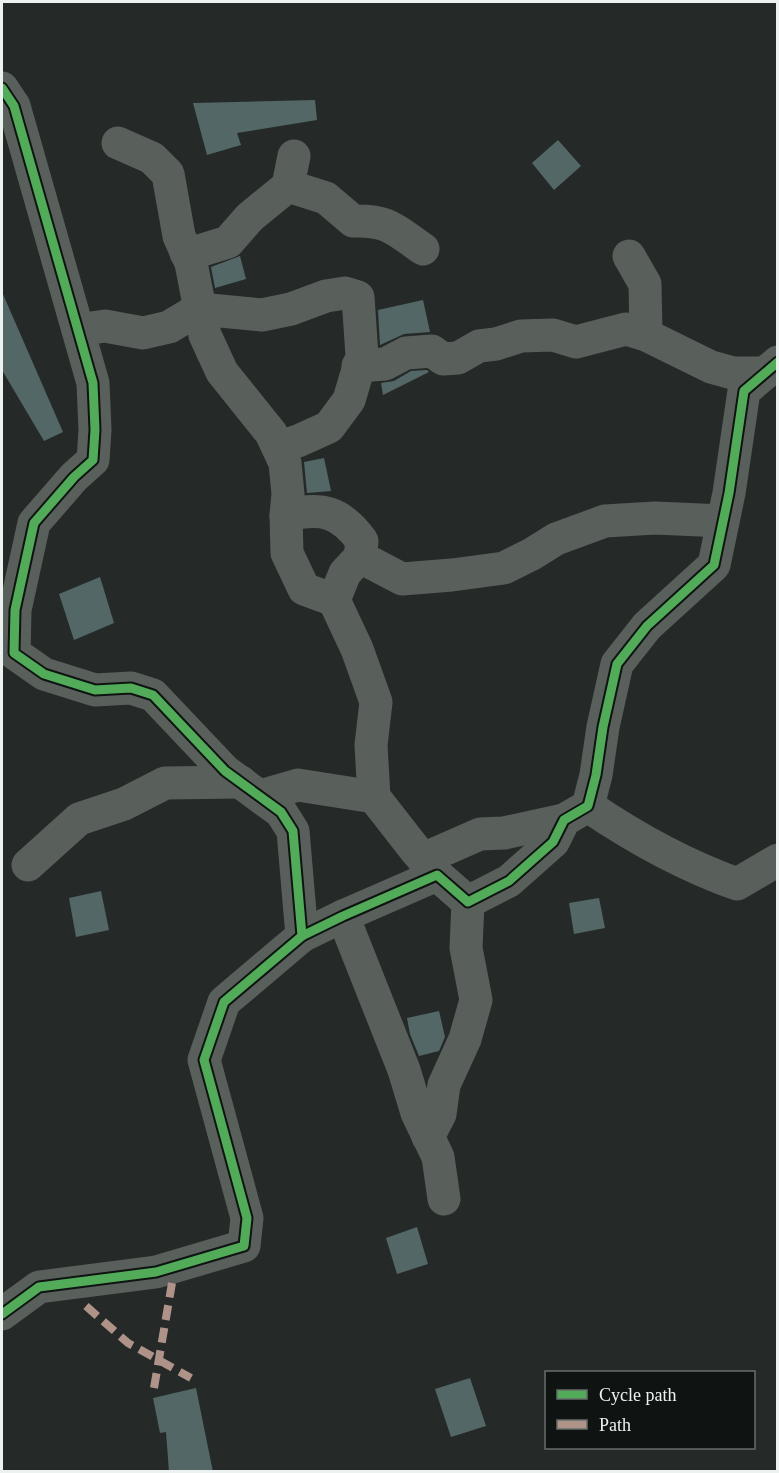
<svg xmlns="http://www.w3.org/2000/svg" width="779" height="1473" viewBox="0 0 779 1473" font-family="'Times New Roman',serif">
  <rect width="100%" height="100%" fill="#252a29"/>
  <g fill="#536767">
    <path d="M 315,100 L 317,120 L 237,133 L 241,145 L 207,155 L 193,103 Z"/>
    <path d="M 558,140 L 581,166 L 554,190 L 532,163 Z"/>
    <path d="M 240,256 L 246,279 L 215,288 L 211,267 Z"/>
    <path d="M 2,292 L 63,432 L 44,441 L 2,370 Z"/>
    <path d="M 423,300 L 430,332 L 404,334 L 380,345 L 378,310 Z"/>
    <path d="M 427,370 L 429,372 L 383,395 L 381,383 L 394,381 L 411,371 Z"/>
    <path d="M 324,458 L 331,491 L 307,493 L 304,462 Z"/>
    <path d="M 100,577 L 114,623 L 74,640 L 59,594 Z"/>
    <path d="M 101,891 L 109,930 L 76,937 L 69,898 Z"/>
    <path d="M 599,898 L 605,928 L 574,934 L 569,903 Z"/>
    <path d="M 439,1011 L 445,1037 L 439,1051 L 419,1056 L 410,1034 L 407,1018 Z"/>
    <path d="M 417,1227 L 428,1264 L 397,1274 L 386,1238 Z"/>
    <path d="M 470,1378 L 486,1426 L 451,1437 L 435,1389 Z"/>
    <path d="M 196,1388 L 213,1472 L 169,1472 L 166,1432 L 160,1433 L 153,1398 Z"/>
  </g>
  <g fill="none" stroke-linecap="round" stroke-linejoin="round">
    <g stroke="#59605b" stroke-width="33">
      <path d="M 2,88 L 14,106 L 93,383 L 95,430 L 93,460 L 74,477 L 34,523 L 15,610 L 14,653 L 44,674 L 95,690 L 131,688 L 153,695 L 225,771 L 281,812 L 293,831 L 302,936"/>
      <path d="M 118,143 L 152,158 L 168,174 L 179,236 L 191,263 L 205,335 L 222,372 L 271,433 L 285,463 L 288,494 L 286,515"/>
      <path d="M 288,186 L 326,198 L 353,221 C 389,220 394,229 423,249"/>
      <path d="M 186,253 L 199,251 L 228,242 L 250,217 L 288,186 L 294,156"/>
      <path d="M 629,256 L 645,284 L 646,335"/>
      <path d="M 78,330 L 105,326 L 143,333 L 169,327 L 199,309 L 262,315 L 291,309 L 326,296 L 345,293 L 358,297 L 362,356 L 349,400 L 329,427 L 298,441 L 278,447"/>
      <path d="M 358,366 L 385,364 L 406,353 L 432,351 L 443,359 L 458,358 L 479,346 L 496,344 L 521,336 L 553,335 L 576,342 L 626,329 L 646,335 L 711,367 L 733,373 L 765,373"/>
      <path d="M 360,557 L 402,579 L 452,575 L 504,568 L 532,554 L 556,539 L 605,521 L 655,518 L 723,521"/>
      <path d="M 334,600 L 345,573 L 360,557 L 362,541 C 340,511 322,507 286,515 L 287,553 L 304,589 L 334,600 L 357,649 L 376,702 L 371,745 L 374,797"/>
      <path d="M 260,796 L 298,785 L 374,797 L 417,852 L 437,875"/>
      <path d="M 588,806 C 635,838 684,865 737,884 L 778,860"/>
      <path d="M 423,859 L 480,834 L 504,833 L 564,820"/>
      <path d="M 28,865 L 79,819 L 124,804 L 165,783 L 241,782"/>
      <path d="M 343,916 L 404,1070 L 417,1113 L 438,1157 L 444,1199"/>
      <path d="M 428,1137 L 440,1114 L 444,1085 L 465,1039 L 476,1000 L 466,948 L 468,902"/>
      <path d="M 2,1314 L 39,1287 L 156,1272 L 244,1246 L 247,1218 L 204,1060 L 224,1002 L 302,936 L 343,916 L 437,875 L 468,902 L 509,881 L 553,842 L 564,820 L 588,806 L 596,775 L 603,727 L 617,664 L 647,626 L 714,565 L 729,493 L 744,391 L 778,362"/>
    </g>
    <g stroke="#af9288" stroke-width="8" stroke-dasharray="15 8" stroke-linecap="butt">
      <path d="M 86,1306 L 128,1343 L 191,1378"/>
      <path d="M 154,1388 L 172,1283"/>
    </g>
    <g stroke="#0f1412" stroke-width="13">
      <g id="cycleway">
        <path d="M 2,88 L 14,106 L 93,383 L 95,430 L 93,460 L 74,477 L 34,523 L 15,610 L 14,653 L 44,674 L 95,690 L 131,688 L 153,695 L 225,771 L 281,812 L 293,831 L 302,936"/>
        <path d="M 2,1314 L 39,1287 L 156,1272 L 244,1246 L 247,1218 L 204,1060 L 224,1002 L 302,936 L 343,916 L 437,875 L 468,902 L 509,881 L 553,842 L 564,820 L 588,806 L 596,775 L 603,727 L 617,664 L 647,626 L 714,565 L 729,493 L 744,391 L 778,362"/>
      </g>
    </g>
    <use href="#cycleway" stroke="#51ab58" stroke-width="9"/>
  </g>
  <rect width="779" height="1473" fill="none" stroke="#ebf2f0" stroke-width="6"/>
  <rect x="545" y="1371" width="210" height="78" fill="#0f1412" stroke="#676d6b" stroke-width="1.5"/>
  <rect x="557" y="1390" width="30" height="9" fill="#51ab58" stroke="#676d6b" stroke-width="1.5"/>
  <text x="599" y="1401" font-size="18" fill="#ebf2f0">Cycle path</text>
  <rect x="557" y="1420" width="30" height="9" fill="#af9288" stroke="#676d6b" stroke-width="1.5"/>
  <text x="599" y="1431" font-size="18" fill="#ebf2f0">Path</text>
</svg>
